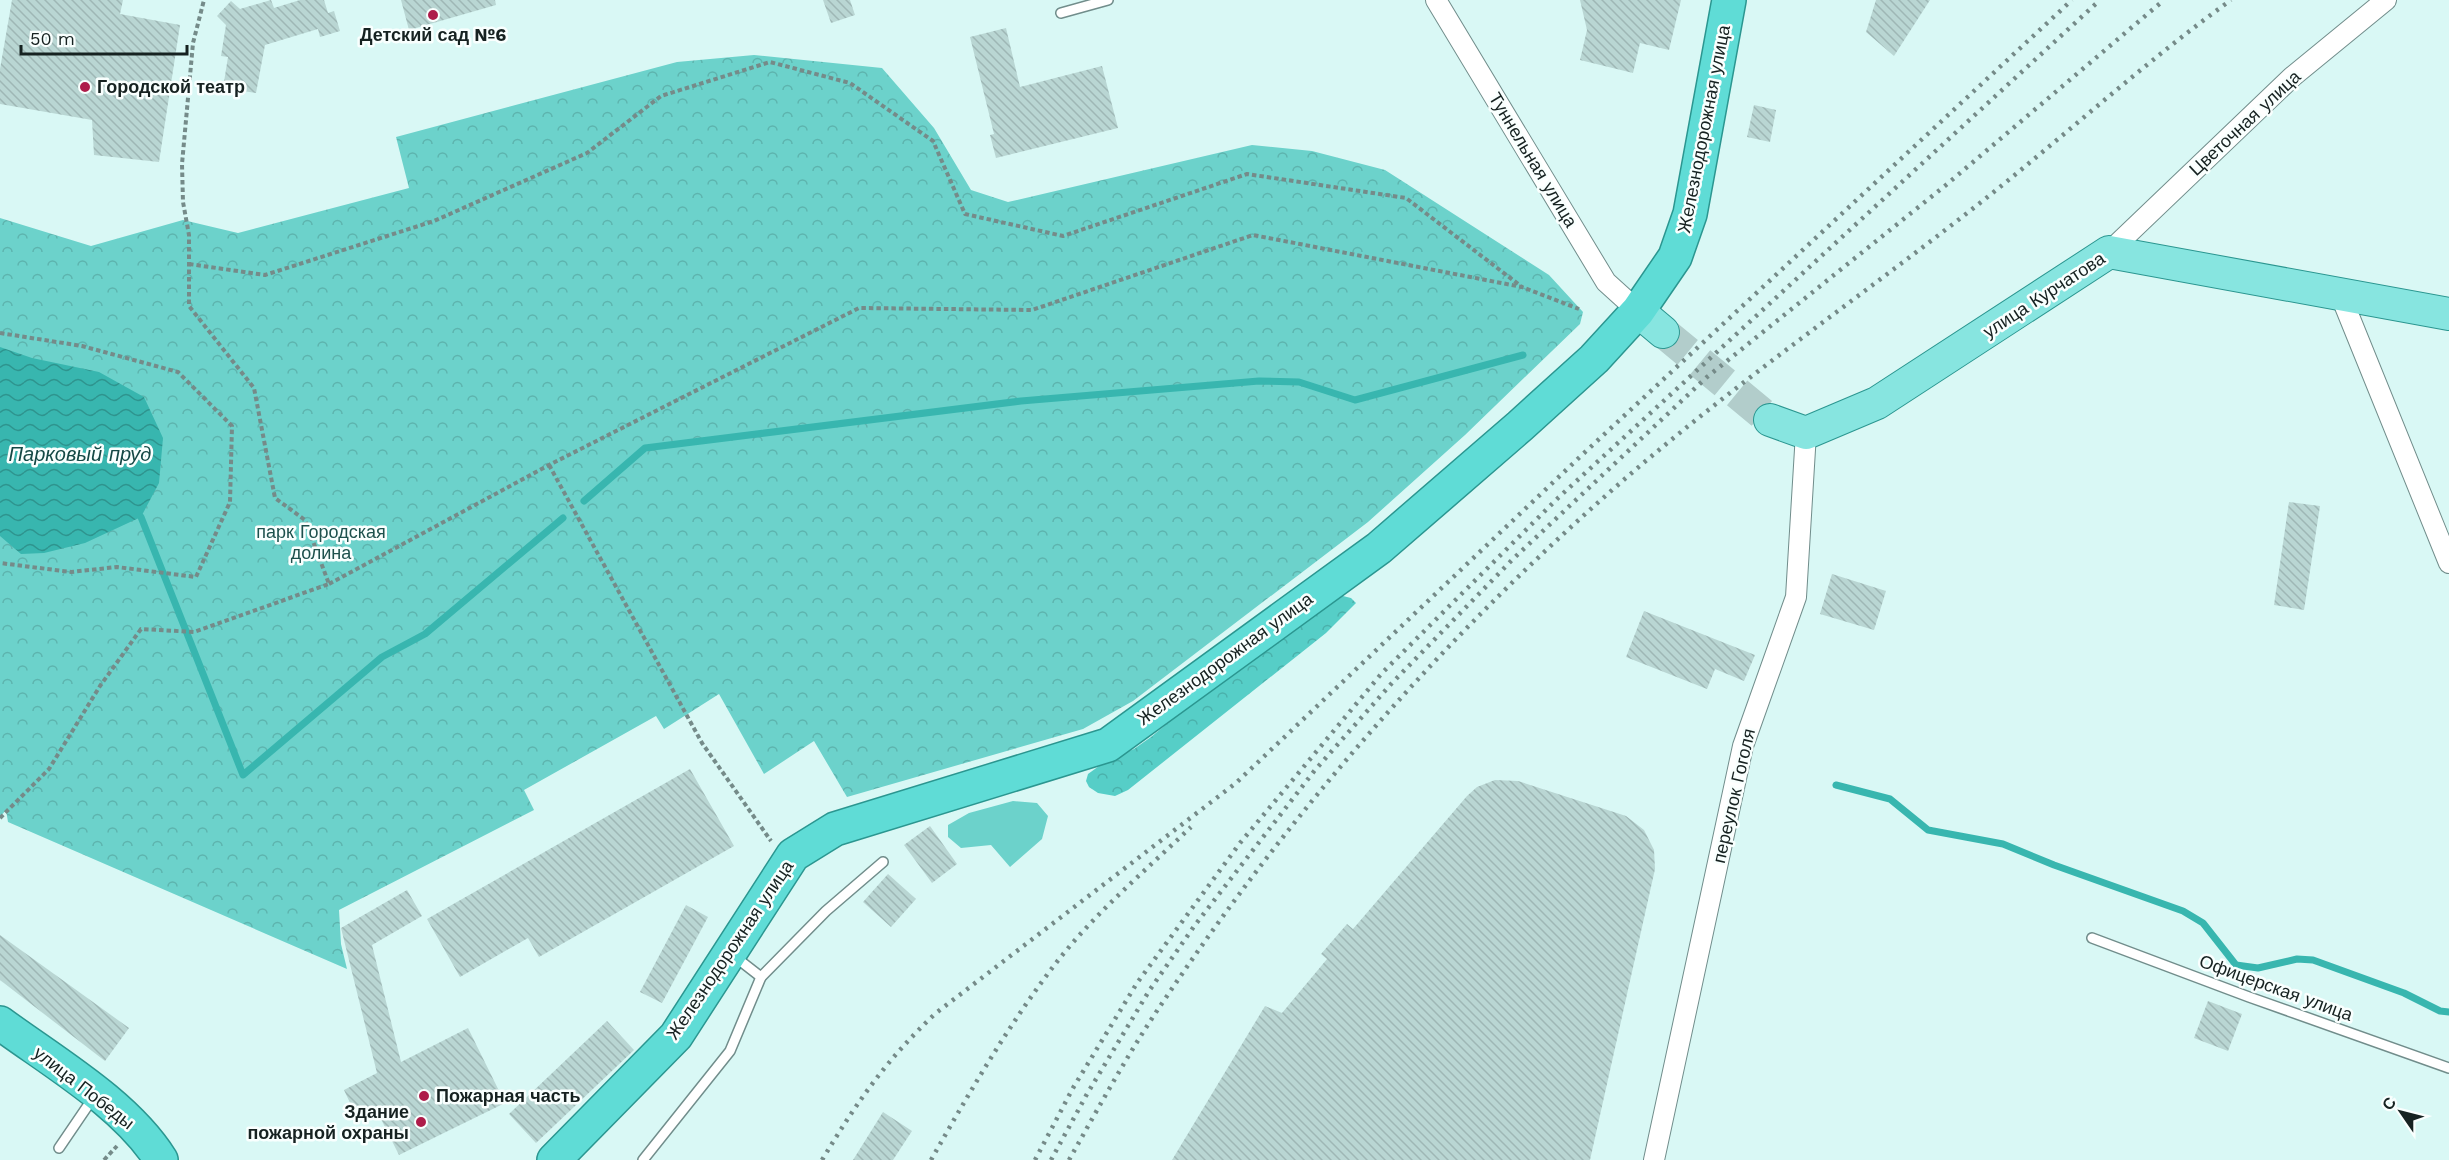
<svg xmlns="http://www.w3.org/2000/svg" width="2449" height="1160" viewBox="0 0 2449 1160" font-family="'Work Sans',sans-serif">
  <defs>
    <pattern id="forest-crowns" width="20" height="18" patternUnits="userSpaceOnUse" patternTransform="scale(1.5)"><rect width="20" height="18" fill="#56cec7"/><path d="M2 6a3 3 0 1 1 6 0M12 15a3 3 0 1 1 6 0" fill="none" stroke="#4ab1ab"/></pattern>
    <pattern id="park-crowns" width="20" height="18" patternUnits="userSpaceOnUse" patternTransform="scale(1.5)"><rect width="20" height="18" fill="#6cd2cb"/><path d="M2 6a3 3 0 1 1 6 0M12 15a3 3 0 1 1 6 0" fill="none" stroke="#5db4ae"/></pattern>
    <pattern id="water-waves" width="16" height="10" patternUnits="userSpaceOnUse" patternTransform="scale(1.5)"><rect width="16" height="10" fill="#38b6af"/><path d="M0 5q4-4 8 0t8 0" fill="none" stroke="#2e948e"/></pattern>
    <pattern id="building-back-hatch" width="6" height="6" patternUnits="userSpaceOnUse" patternTransform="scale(1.5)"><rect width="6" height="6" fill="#b9d6d3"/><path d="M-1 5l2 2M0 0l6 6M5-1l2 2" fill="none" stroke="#9eb7b5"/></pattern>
  </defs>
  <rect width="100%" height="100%" fill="#d9f8f5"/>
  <path fill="#6cd2cb" d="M 1013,801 L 1037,803 L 1048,816 L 1042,839 L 1010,867 L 991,845 L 961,848 L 948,837 L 948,825 L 969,813 Z"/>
  <path fill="url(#forest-crowns)" d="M 1339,595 L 1351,598 L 1356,603 L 1326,633 L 1128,790 L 1115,796 L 1098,793 L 1089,787 L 1086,781 L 1088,774 L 1106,761 L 1134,749 L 1151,737 L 1193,702 Z"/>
  <path fill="url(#park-crowns)" d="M 754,55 L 882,68 L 934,128 L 971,190 L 1008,202 L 1252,145 L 1312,151 L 1385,170 L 1549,275 L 1583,312 L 1580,324 L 1465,435 L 1368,522 L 1133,701 L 1083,729 L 847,797 L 814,741 L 764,774 L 719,694 L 664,729 L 656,716 L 524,790 L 534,810 L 339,910 L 341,944 L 347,969 L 8,822 L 6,810 L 0,817 L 0,218 L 91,246 L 183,220 L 238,233 L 409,188 L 396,137 L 677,62 Z"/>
  <path fill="url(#water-waves)" d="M 0,347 L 32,358 L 99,372 L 144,397 L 163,438 L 159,483 L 141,517 L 85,543 L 44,553 L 21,554 L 0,536 Z"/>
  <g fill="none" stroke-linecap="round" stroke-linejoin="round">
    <g stroke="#38b6af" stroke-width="7">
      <path d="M 584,501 L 645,448 L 1021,401 L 1259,381 L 1299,382 L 1355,400 L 1523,355"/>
      <path d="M 141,517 L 243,775 L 382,657 L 425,634 L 563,518"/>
      <path d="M 1836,785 L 1890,799 L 1928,830 L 2003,844 L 2054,865 L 2183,911 L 2203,923 L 2236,965 L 2258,968 L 2297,959 L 2313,960 L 2404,993 L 2440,1011 L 2449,1012"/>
    </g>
  </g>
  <g fill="url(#building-back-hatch)">
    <path d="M 12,0 L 123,0 L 120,14 L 180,25 L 159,162 L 94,155 L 92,120 L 0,104 L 0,69 Z"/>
    <path d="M 271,0 L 274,8 L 300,0 L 324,0 L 328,13 L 334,11 L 340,31 L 320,37 L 318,29 L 265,45 L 256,93 L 223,88 L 228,57 L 221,56 L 226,25 L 217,16 L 231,1 L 240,9 Z"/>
    <path d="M 401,0 L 495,0 L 496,5 L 409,30 Z"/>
    <path d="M 823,0 L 850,0 L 855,15 L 831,23 Z"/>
    <path d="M 1580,0 L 1681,0 L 1669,50 L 1640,43 L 1633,73 L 1580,60 L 1587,30 Z"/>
    <path d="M 1876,0 L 1930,0 L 1894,56 L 1866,32 Z"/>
    <path d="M 1006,28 L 1020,87 L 1102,66 L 1118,128 L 996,158 L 990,135 L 994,134 L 970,37 Z"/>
    <path d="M 1754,105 L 1776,110 L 1770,142 L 1747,137 Z"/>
    <path d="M 2289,502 L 2320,506 L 2304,610 L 2274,605 Z"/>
    <path d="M 1832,574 L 1886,591 L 1874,630 L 1820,614 Z"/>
    <path d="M 1644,611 L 1755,655 L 1744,681 L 1715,669 L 1707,689 L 1626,657 Z"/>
    <path d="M 690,769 L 734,846 L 539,957 L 528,938 L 460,977 L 427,919 Z"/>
    <path d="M 1495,780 L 1518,781 L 1626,816 L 1644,830 L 1654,850 L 1655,869 L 1590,1160 L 1172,1160 L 1265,1006 L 1282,1013 L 1327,959 L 1321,954 L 1347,924 L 1353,929 L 1467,796 L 1477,787 Z"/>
    <path d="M 930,826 L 957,864 L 932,883 L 904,845 Z"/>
    <path d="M 888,874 L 916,899 L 891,927 L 863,902 Z"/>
    <path d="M 407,890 L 422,916 L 372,945 L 401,1062 L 468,1028 L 505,1103 L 399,1155 L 377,1111 L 358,1120 L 344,1090 L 377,1073 L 341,928 Z"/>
    <path d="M 686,905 L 708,917 L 662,1003 L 640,992 Z"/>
    <path d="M 0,935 L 129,1028 L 105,1061 L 0,980 Z"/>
    <path d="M 2208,1001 L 2242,1014 L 2228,1051 L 2194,1038 Z"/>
    <path d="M 607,1021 L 634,1050 L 536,1143 L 509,1114 Z"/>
    <path d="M 883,1112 L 912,1131 L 893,1160 L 853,1160 Z"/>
  </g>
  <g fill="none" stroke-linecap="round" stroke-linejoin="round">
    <path stroke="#b2cdcb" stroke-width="32" stroke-dasharray="32 16" stroke-linecap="butt" d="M 1663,332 L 1770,420"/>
    <g stroke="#718d8b" stroke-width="12">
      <g id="service">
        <path d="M 1061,13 L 1108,0"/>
        <path d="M 2092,938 L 2249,997 L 2449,1068"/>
        <path d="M 734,956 L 761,977 L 826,911 L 883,862"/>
        <path d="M 59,1148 L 93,1098"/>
        <path d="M 643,1160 L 730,1051 L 761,977"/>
      </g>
    </g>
    <g stroke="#718d8b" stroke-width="22">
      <g id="minor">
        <path d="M 1436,0 L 1606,282 L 1638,311"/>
        <path d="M 2109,252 L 2292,77 L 2386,0"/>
        <path d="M 2340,294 L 2449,563"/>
        <path d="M 1654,1160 L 1743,746 L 1796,597 L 1806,433"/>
      </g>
    </g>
    <g stroke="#2b9690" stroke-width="34">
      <g id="primary">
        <path d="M 1638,311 L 1663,332"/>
        <path d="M 1770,420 L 1806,433 L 1877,403 L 2109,252 L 2449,314"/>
      </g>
    </g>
    <g stroke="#2b9690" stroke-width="36">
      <g id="trunk">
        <path d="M 0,1023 C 53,1062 126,1104 161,1160"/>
        <path d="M 554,1160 L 676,1036 L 793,855 L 835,829 L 1108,745 L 1379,548 L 1520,426 L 1594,359 L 1638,311 L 1675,257 L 1690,214 L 1729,0"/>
      </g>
    </g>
    <g stroke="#758b89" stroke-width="4" stroke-dasharray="4.5 3" stroke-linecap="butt">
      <path d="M 189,264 L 265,275 L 434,221 L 587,153 L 661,96 L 770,62 L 850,83 L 933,141 L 965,214 L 1063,236 L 1247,174 L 1406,198 L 1522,287"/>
      <path d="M 0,333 L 82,346 L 178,372 L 232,426 L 230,502 L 196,577 L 117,567 L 71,572 L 0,563"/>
      <path d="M 549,465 L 702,743 L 771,841"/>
      <path d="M 329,584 L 549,465 L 859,308 L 1032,310 L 1253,235 L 1522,287 L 1579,309"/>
      <path d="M 0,818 L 49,769 L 100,686 L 141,629 L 194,632 L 329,584 L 305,520 L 275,498 L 254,388 L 189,306 L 189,235 L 183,202 L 182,164 L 193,43 L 204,0"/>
      <path d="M 104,1160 L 117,1146"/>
    </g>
    <use href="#service" stroke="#fff" stroke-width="9"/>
    <use href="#minor" stroke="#fff" stroke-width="20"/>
    <use href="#primary" stroke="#87e5e0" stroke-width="32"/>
    <use href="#trunk" stroke="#5fdcd6" stroke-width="33"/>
    <g stroke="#758a88" stroke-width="4.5" stroke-dasharray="3 6" stroke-linecap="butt">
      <path d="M 822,1160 C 857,1102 886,1060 936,1013 L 1236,783 L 1583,454 L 2072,0"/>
      <path d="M 931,1160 C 969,1093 1009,1024 1056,963 C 1095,913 1146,870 1191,827"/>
      <path d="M 1035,1160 L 1073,1088 L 1137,983 L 1240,843 L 1382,673 L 1558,498 L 2100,0"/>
      <path d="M 1051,1160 L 1087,1094 L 1149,991 L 1195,925 L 1315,770 L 1392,683 L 1513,559 L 1707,377 L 1946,185 L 2164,0"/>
      <path d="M 1069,1160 C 1100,1105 1131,1048 1167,996 C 1293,809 1442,640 1611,491 C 1730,386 1861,297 1985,199 C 2068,133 2145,62 2231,0"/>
    </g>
  </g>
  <g fill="#ae1c4a" stroke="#f9fffe" stroke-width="2">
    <circle cx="433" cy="15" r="6"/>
    <circle cx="85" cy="87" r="6"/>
    <circle cx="424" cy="1096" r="6"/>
    <circle cx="421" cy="1122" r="6"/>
  </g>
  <g text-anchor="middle" stroke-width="5" stroke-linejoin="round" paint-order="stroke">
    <g font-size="18" font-weight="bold" fill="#162221" stroke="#f9fffe" text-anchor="start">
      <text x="433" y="41" text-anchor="middle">Детский сад №6</text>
      <text x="97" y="93">Городской театр</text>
      <text x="436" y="1102">Пожарная часть</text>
      <text x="409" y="1118" text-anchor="end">Здание<tspan x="409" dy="21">пожарной охраны</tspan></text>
    </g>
    <g font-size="18" fill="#162221" stroke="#f9fffe">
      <text transform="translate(2245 123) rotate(-43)" y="6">Цветочная улица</text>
      <text transform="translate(1704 129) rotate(-79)" y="6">Железнодорожная улица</text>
      <text transform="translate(1533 160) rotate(59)" y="6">Туннельная улица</text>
      <text transform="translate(2044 295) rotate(-33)" y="6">улица Курчатова</text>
      <text transform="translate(1225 659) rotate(-36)" y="6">Железнодорожная улица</text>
      <text transform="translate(1734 796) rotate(-77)" y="6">переулок Гоголя</text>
      <text transform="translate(730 950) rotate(-56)" y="6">Железнодорожная улица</text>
      <text transform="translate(2276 988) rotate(20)" y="6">Офицерская улица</text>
      <text transform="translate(84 1088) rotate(38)" y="6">улица Победы</text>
    </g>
    <g font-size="18" fill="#1d514d" stroke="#f9fffe">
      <text x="321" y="538">парк Городская<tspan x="321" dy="21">долина</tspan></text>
    </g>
    <g font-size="20" font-style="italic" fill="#144946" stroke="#f9fffe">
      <text x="80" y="461">Парковый пруд</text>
    </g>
  </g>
  <g transform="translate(2401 1112) rotate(305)" stroke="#f9fffe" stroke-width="4.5" paint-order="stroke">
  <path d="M0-4.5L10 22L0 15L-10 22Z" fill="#162221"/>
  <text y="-9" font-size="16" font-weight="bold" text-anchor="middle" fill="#162221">С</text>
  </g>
  <path d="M21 45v9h166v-9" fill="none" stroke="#162221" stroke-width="3"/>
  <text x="30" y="45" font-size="18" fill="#162221" stroke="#f9fffe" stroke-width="4.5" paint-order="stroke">50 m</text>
</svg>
